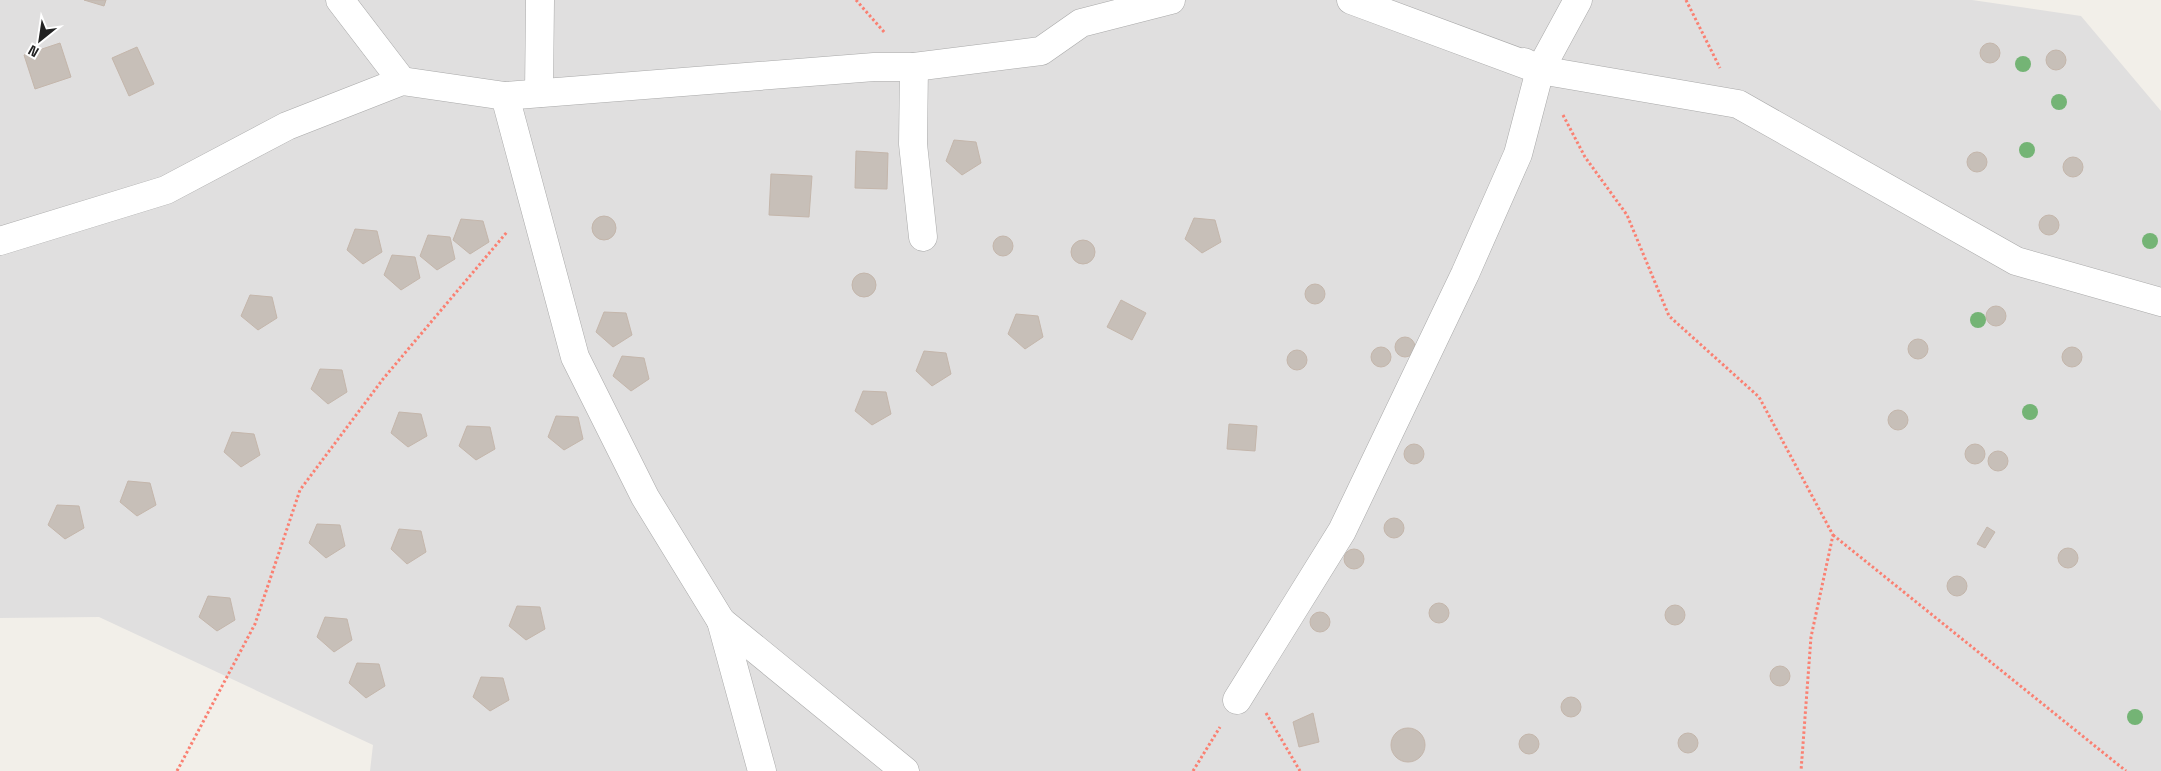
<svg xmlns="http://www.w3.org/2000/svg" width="2161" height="771" viewBox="0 0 2161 771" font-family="'Space Grotesk',sans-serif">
  <rect width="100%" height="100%" fill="#f2efe9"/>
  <path fill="#e0dfdf" d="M 0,0 L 1972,0 L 2081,16 L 2161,111 L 2161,771 L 370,771 L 373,745 L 99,617 L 0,618 Z"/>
  <g fill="#c7bfb8" stroke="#c4b6ab">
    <path d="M 84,0 L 106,0 L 104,6 Z"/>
    <circle cx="1990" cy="53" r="10"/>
    <path d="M 60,43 L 71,77 L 35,89 L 24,55 Z"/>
    <path d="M 137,47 L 154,84 L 129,96 L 112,58 Z"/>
    <circle cx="2056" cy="60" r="10"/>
    <path d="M 954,140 L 976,142 L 981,163 L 962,175 L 946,161 Z"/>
    <path d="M 856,151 L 888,153 L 887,189 L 855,188 Z"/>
    <circle cx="1977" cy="162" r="10"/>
    <circle cx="2073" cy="167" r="10"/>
    <path d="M 771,174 L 812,176 L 809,217 L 769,215 Z"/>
    <circle cx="2049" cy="225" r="10"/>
    <circle cx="604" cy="228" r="12"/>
    <path d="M 1194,218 L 1215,220 L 1221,242 L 1202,253 L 1185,239 Z"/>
    <path d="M 461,219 L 483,221 L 489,242 L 470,254 L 453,240 Z"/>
    <path d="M 355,229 L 377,231 L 382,252 L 363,264 L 347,250 Z"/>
    <path d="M 428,235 L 450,237 L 455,259 L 437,270 L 420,256 Z"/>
    <circle cx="1003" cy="246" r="10"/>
    <circle cx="1083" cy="252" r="12"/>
    <path d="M 392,255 L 415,257 L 420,278 L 401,290 L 384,275 Z"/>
    <circle cx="864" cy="285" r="12"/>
    <circle cx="1315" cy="294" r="10"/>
    <path d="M 250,295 L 272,297 L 277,318 L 258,330 L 241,316 Z"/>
    <path d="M 1121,300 L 1146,313 L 1132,340 L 1107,327 Z"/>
    <circle cx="1996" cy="316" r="10"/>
    <path d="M 604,312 L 626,313 L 632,335 L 613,347 L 596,332 Z"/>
    <path d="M 1016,314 L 1038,316 L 1043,337 L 1025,349 L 1008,334 Z"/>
    <circle cx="1405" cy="347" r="10"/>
    <circle cx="1918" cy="349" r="10"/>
    <circle cx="1381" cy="357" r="10"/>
    <circle cx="2072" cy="357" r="10"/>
    <circle cx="1297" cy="360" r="10"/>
    <path d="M 924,351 L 946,353 L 951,374 L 932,386 L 916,371 Z"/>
    <path d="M 622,356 L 644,358 L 649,379 L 631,391 L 613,376 Z"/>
    <path d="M 320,369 L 342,370 L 347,392 L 328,404 L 311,389 Z"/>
    <path d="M 863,391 L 886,392 L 891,414 L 872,425 L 855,411 Z"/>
    <circle cx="1898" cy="420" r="10"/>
    <path d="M 399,412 L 421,414 L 427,436 L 408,447 L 391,433 Z"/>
    <path d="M 556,416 L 578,417 L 583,439 L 564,450 L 548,437 Z"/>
    <path d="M 1229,424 L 1257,426 L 1255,451 L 1227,449 Z"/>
    <path d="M 467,426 L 490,427 L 495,449 L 476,460 L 459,446 Z"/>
    <path d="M 232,432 L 254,434 L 260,455 L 241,467 L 224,452 Z"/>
    <circle cx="1975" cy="454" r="10"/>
    <circle cx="1414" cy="454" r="10"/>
    <circle cx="1998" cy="461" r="10"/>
    <path d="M 128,481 L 150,483 L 156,505 L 137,516 L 120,502 Z"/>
    <path d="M 57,505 L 79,506 L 84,528 L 65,539 L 48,525 Z"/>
    <circle cx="1394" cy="528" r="10"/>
    <path d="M 317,524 L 340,525 L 345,546 L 326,558 L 309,543 Z"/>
    <path d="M 1987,527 L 1995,532 L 1985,548 L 1977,544 Z"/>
    <path d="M 399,529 L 421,531 L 426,552 L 407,564 L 391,549 Z"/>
    <circle cx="2068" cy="558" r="10"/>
    <circle cx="1354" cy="559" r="10"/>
    <circle cx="1957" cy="586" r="10"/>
    <path d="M 208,596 L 230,598 L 235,620 L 217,631 L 199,617 Z"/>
    <circle cx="1439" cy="613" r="10"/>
    <circle cx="1675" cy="615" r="10"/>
    <path d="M 517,606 L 540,607 L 545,629 L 526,640 L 509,626 Z"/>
    <circle cx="1320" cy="622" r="10"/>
    <path d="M 325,617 L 347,619 L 352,640 L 334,652 L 317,637 Z"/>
    <path d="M 357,663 L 379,664 L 385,686 L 366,698 L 349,683 Z"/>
    <circle cx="1780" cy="676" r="10"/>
    <path d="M 481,677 L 503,678 L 509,700 L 490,711 L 473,697 Z"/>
    <circle cx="1571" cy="707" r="10"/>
    <path d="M 1313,713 L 1319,742 L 1299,747 L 1293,722 Z"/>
    <circle cx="1408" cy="745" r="17"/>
    <circle cx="1688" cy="743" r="10"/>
    <circle cx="1529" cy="744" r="10"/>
  </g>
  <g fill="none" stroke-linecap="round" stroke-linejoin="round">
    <g stroke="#a9a9a9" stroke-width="29">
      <g id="minor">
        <path d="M 340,0 L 402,81"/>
        <path d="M 1351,0 L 1540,70 L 1738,104 L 2016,261 L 2161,302"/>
        <path d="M 914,67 L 913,144 L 923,237"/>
        <path d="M 1540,70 L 1578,0"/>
        <path d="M 539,93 L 540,0"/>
        <path d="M 505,96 L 575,357 L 645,497 L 721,621 L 905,771"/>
        <path d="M 0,241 L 166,190 L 287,126 L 402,81 L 505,96 L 874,67 L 914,67 L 1041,51 L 1081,23 L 1171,0"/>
        <path d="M 721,621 L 762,771"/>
        <path d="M 1237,700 L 1342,531 L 1465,274 L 1518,154 L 1540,70 L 1524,62"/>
      </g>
    </g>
    <g stroke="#fa8072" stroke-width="3" stroke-dasharray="2.5 2.5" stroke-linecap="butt">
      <path d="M 856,0 L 885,33"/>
      <path d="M 1686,0 L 1720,68"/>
      <path d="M 1563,115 L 1585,157 L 1627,215 L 1669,316 L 1759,397 L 1833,535 L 1811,637 L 1801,771"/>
      <path d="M 1833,535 L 2126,771"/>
      <path d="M 1266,713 L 1300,771"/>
      <path d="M 177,771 L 255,624 L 300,490 L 383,379 L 507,232"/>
      <path d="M 1193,771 L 1220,727"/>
    </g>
    <use href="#minor" stroke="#fff" stroke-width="28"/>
  </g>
  <g fill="#74b475">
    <circle cx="2023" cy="64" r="8"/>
    <circle cx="2059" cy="102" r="8"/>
    <circle cx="2027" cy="150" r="8"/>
    <circle cx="2150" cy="241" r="8"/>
    <circle cx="1978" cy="320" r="8"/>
    <circle cx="2030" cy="412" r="8"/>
    <circle cx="2135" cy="717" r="8"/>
  </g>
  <g transform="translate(40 40) rotate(210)" stroke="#ffffff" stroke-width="4" paint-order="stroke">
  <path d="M0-4L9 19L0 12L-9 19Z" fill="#222222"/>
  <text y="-8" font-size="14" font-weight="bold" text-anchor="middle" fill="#222222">N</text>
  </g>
</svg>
